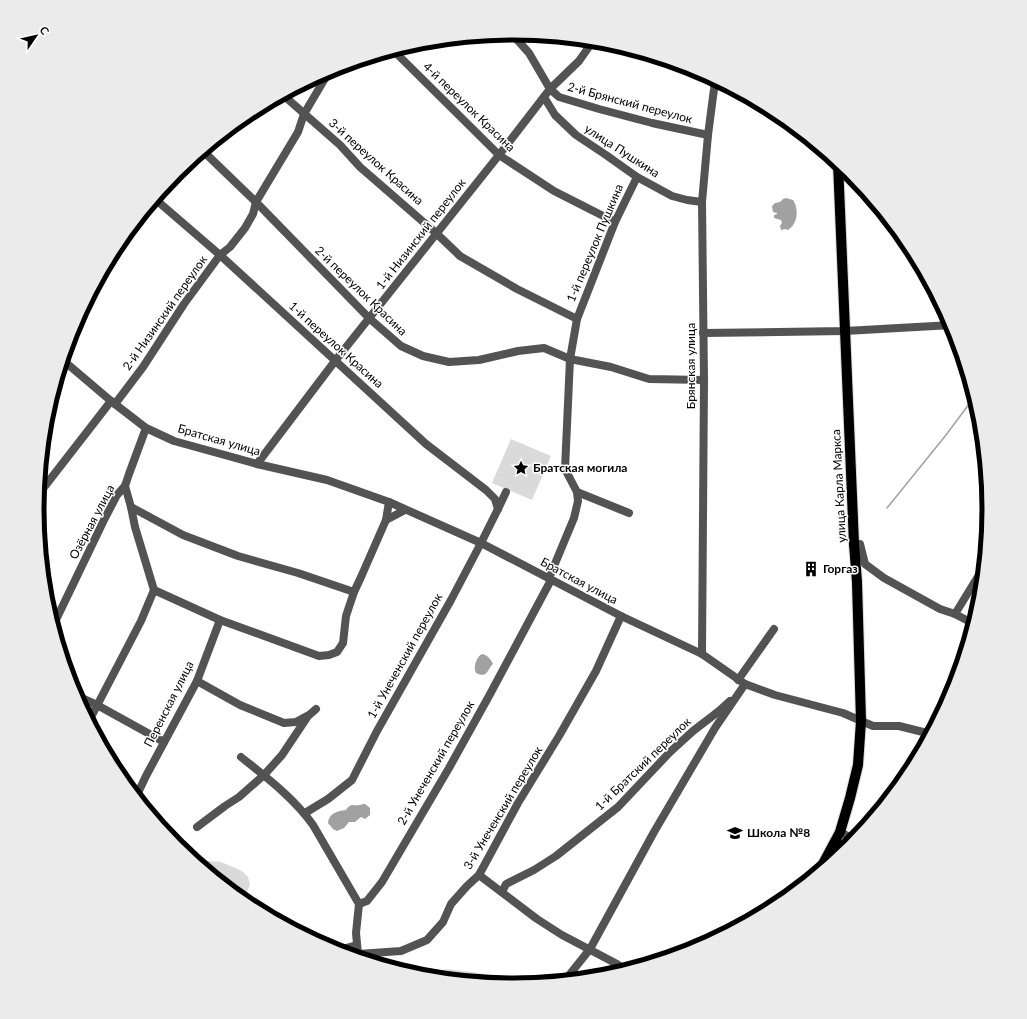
<svg xmlns="http://www.w3.org/2000/svg" width="1027" height="1019" viewBox="0 0 1027 1019" font-family="Lato,sans-serif">
  <rect width="100%" height="100%" fill="#fff"/>
  <g fill="#dadada">
    <path d="M 511,439 L 551,456 L 532,500 L 492,483 Z"/>
    <path d="M 194,860 L 221,862 L 242,871 L 248,877 L 250,885 L 243,901 Z"/>
    <path d="M 447,969 L 472,972 L 505,977 L 522,985 L 513,986 L 417,976 Z"/>
  </g>
  <g fill="#a1a1a1">
    <path d="M 786,198 L 793,200 C 799,209 798,224 788,230 L 785,229 L 781,230 L 780,226 L 782,223 L 781,220 L 774,218 L 774,215 L 777,214 L 777,213 L 773,212 L 772,206 L 775,203 L 780,202 L 783,199 Z"/>
    <path d="M 482,654 C 487,655 491,659 493,664 C 487,669 488,679 476,673 C 473,668 476,657 482,654 Z"/>
    <path d="M 363,804 L 365,804 L 370,808 L 370,815 L 365,819 L 361,817 L 355,822 L 349,822 L 344,828 L 337,831 L 333,829 L 328,823 C 329,813 337,811 346,810 C 352,801 354,808 363,804 Z"/>
  </g>
  <g fill="none" stroke-linecap="round" stroke-linejoin="round">
    <path stroke="#a1a1a1" stroke-width="1.5" d="M 887,508 L 946,435 L 975,396"/>
    <g stroke="#dbdbdb" stroke-width="12">
      <path id="major" d="M 818,873 L 840,832 L 850,798 L 858,765 L 861,721 L 857,582 L 854,544 L 838,163"/>
    </g>
    <g stroke="#535353" stroke-width="8">
      <path d="M 511,33 L 529,53 L 550,89 L 559,97 L 599,109 L 652,123 L 708,135"/>
      <path d="M 393,50 L 499,155 L 554,191 L 615,222"/>
      <path d="M 283,95 L 340,145 L 360,167 L 436,233 L 460,256 L 517,289 L 577,319"/>
      <path d="M 544,97 L 555,115 L 576,135 L 606,155 L 637,177 L 672,196 L 687,200 L 702,202"/>
      <path d="M 203,151 L 256,202 L 369,318 L 401,346 L 423,356 L 449,362 L 479,360 L 518,351 L 544,348 L 570,359 L 611,367 L 649,379 L 704,380"/>
      <path d="M 868,194 C 870,202 871,207 881,209"/>
      <path d="M 155,199 L 220,255 L 426,444 L 486,490 L 495,499 L 498,509"/>
      <path d="M 703,333 L 845,331 L 952,325"/>
      <path d="M 63,361 L 71,367 L 111,401 L 146,428 L 174,441 L 257,464 L 327,480 L 389,502 L 481,543 L 621,616 L 702,654 L 745,684 L 775,695 L 843,713 L 873,726 L 899,726 L 931,734"/>
      <path d="M 115,404 L 143,367 L 184,304 L 220,255 L 230,247 L 245,228 L 253,214 L 256,202 L 298,132 L 304,114 L 330,70"/>
      <path d="M 257,464 L 335,361 L 499,155 L 550,89 L 579,61 L 593,41"/>
      <path d="M 125,486 L 131,507 L 135,527 L 154,590 L 220,620 L 319,656 L 329,655 L 337,652 L 343,643 L 346,616 L 354,592 L 361,577 L 386,520 L 389,502"/>
      <path d="M 38,495 L 111,401"/>
      <path d="M 131,507 L 183,535 L 238,556 L 298,573 L 354,592"/>
      <path d="M 629,513 L 577,492 L 565,469 L 570,359 L 577,319 L 615,222 L 637,177"/>
      <path d="M 386,520 L 405,510"/>
      <path d="M 854,544 L 860,544 L 865,564 L 884,578 L 940,609 L 955,614 L 974,624"/>
      <path d="M 549,578 L 574,518 L 578,501 L 577,492"/>
      <path d="M 955,614 L 985,565"/>
      <path d="M 53,626 L 104,520 L 117,495 L 125,486 L 129,474 L 146,428"/>
      <path d="M 702,654 L 704,380 L 702,202 L 708,135 L 714,89 L 715,79"/>
      <path d="M 738,680 L 774,629"/>
      <path d="M 197,681 L 240,705 L 284,723 L 296,722 L 307,716"/>
      <path d="M 75,695 L 97,705 L 164,742"/>
      <path d="M 89,721 L 141,621 L 154,590"/>
      <path d="M 241,757 C 267,778 294,798 313,825 L 359,904"/>
      <path d="M 136,797 L 146,776 L 197,681 L 220,620"/>
      <path d="M 305,813 L 328,799 L 352,780 L 377,731 L 451,600 L 481,543 L 498,509 L 506,492"/>
      <path d="M 197,827 L 225,806 L 239,797 L 264,775 L 282,755 L 308,716 L 316,709"/>
      <path d="M 840,832 L 856,840"/>
      <path d="M 479,875 L 537,919 L 562,935 L 617,964 L 627,971"/>
      <path d="M 502,892 L 506,884 L 534,870 L 556,856 L 618,807 L 670,752 L 693,731 L 719,711 L 730,701"/>
      <path d="M 335,951 L 357,945"/>
      <path d="M 358,954 L 401,951 L 427,940 L 443,922 L 451,904 L 467,886 L 479,875 L 518,803 L 559,736 L 596,671 L 621,616"/>
      <path d="M 357,958 L 358,954 L 356,933 L 359,904 L 367,901 L 382,882 L 449,768 L 489,696 L 551,580"/>
      <path d="M 571,980 L 570,974 L 590,949 L 654,832 L 715,728 L 745,684"/>
    </g>
    <use href="#major" stroke="#000" stroke-width="10"/>
  </g>
  <defs>
    <g id="sight-bare" transform="scale(1.2)"><path d="M0-6L1.8-2.2L6-1.7L2.9 1.2L3.7 5.4L0 3.3L-3.7 5.4L-2.9 1.2L-6-1.7L-1.8-2.2Z" fill="#000" stroke="#fff" stroke-width="2.5" paint-order="stroke"/></g>
    <g id="building-bare" transform="scale(1.2)"><path d="M-4-6H4V6H1V3H-1V6H-4ZM-2.5-4.3h1.7v1.8h-1.7ZM.8-4.3h1.7v1.8H.8ZM-2.5-1h1.7V.8h-1.7ZM.8-1h1.7V.8H.8Z" fill="#000" stroke="#fff" stroke-width="2.5" paint-order="stroke"/></g>
    <g id="school-bare" transform="scale(1.2)"><path d="M0-5L7-2L0 1L-7-2ZM-4 1L0 2.5L4 1V4Q0 6-4 4Z" fill="#000" stroke="#fff" stroke-width="2.5" paint-order="stroke"/></g>
  </defs>
  <g fill-rule="evenodd">
    <use href="#sight-bare" x="521" y="468"/>
    <use href="#building-bare" x="811" y="569"/>
    <use href="#school-bare" x="735" y="833"/>
  </g>
  <g text-anchor="middle" stroke-width="3" stroke-linejoin="round" paint-order="stroke">
    <g font-size="12" fill="#000" stroke="#fff">
      <text transform="translate(630 103) rotate(15)" y="4">2-й Брянский переулок</text>
      <text transform="translate(469 107) rotate(44)" y="4">4-й переулок Красина</text>
      <text transform="translate(622 151) rotate(33)" y="4">улица Пушкина</text>
      <text transform="translate(376 162) rotate(42)" y="4">3-й переулок Красина</text>
      <text transform="translate(421 234) rotate(-52)" y="4">1-й Низинский переулок</text>
      <text transform="translate(595 243) rotate(-67)" y="4">1-й переулок Пушкина</text>
      <text transform="translate(361 291) rotate(44)" y="4">2-й переулок Красина</text>
      <text transform="translate(165 313) rotate(-55)" y="4">2-й Низинский переулок</text>
      <text transform="translate(336 345) rotate(42)" y="4">1-й переулок Красина</text>
      <text transform="translate(691 366) rotate(-90)" y="4">Брянская улица</text>
      <text transform="translate(219 440) rotate(16)" y="4">Братская улица</text>
      <text transform="translate(839 486) rotate(-93)" y="4">улица Карла Маркса</text>
      <text transform="translate(92 522) rotate(-62)" y="4">Озёрная улица</text>
      <text transform="translate(579 581) rotate(28)" y="4">Братская улица</text>
      <text transform="translate(405 656) rotate(-61)" y="4">1-й Унеченский переулок</text>
      <text transform="translate(169 704) rotate(-63)" y="4">Перенская улица</text>
      <text transform="translate(436 763) rotate(-60)" y="4">2-й Унеченский переулок</text>
      <text transform="translate(643 764) rotate(-44)" y="4">1-й Братский переулок</text>
      <text transform="translate(503 808) rotate(-59)" y="4">3-й Унеченский переулок</text>
    </g>
    <g font-size="12" font-weight="bold" fill="#000" stroke="#fff" text-anchor="start">
      <text x="533" y="472">Братская могила</text>
      <text x="823" y="573">Горгаз</text>
      <text x="747" y="837">Школа №8</text>
    </g>
  </g>
  <path d="M0 0H1027V1019H0ZM44 509a469 469 0 1 1 938 0a469 469 0 1 1-938 0Z" fill="#ebebeb" fill-rule="evenodd"/>
  <path fill="none" stroke="#000" stroke-width="5" d="M44 509a469 469 0 1 1 938 0a469 469 0 1 1-938 0Z"/>
  <g transform="translate(36 36) rotate(56)" stroke="#ffffff" stroke-width="3" paint-order="stroke">
  <path d="M0-3L7 15L0 10L-7 15Z" fill="#000000"/>
  <text y="-6" font-size="11" font-weight="bold" text-anchor="middle" fill="#000000">С</text>
  </g>
</svg>
